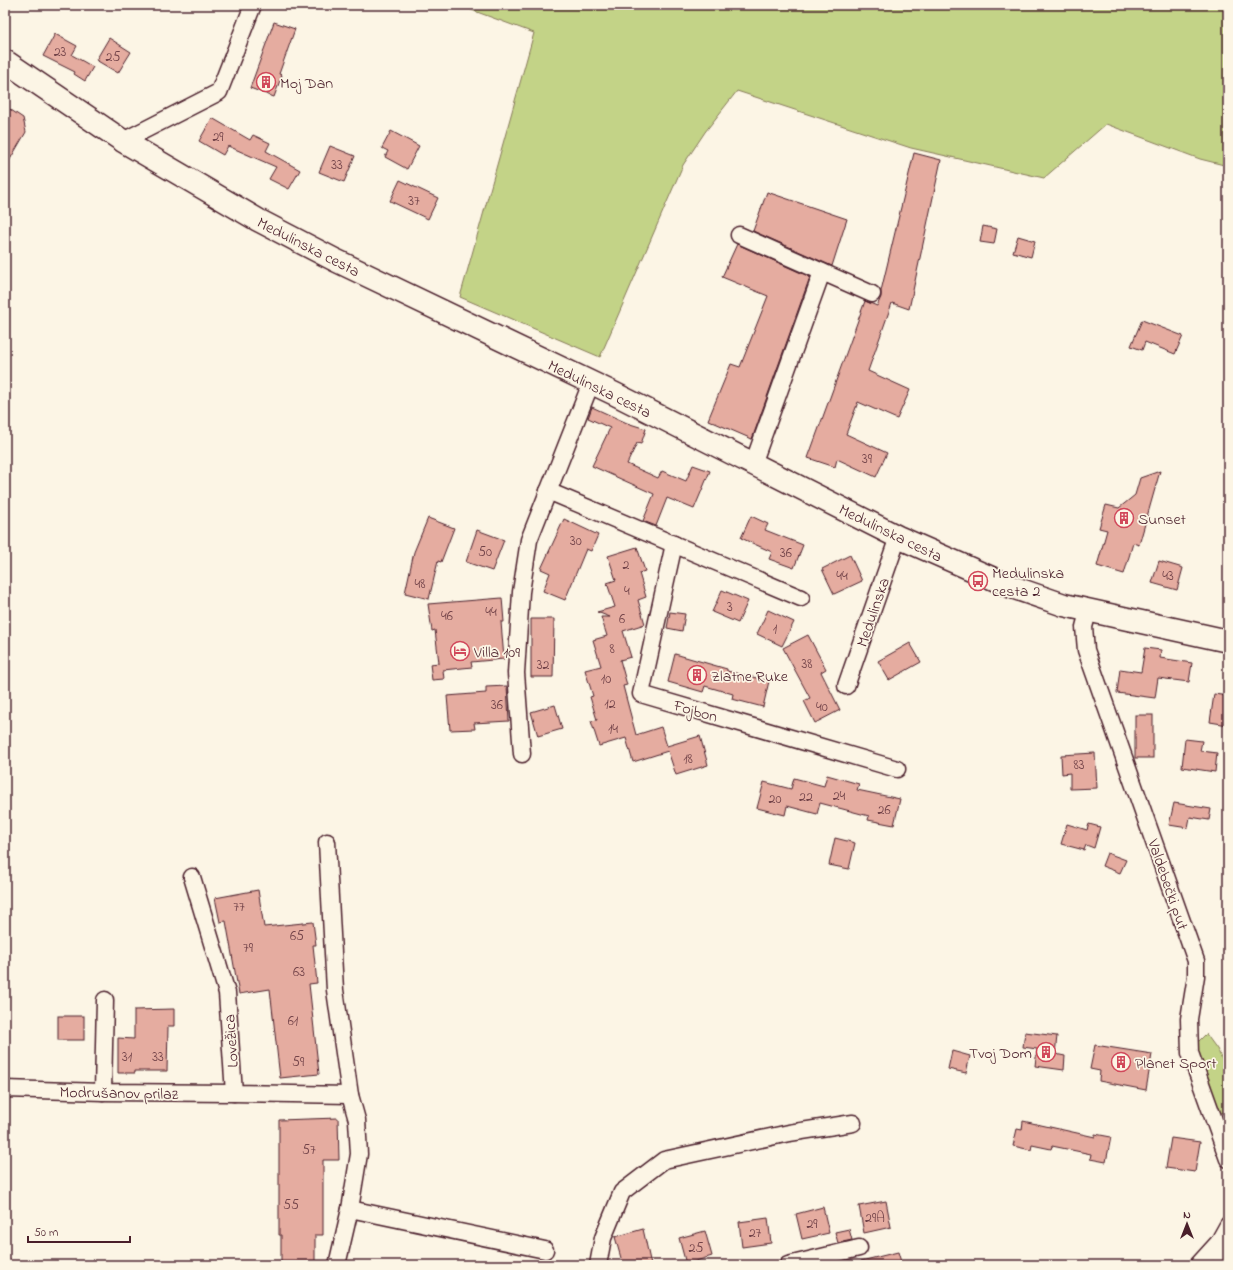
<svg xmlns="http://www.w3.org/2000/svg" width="1233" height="1270" viewBox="0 0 1233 1270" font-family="'Indie Flower',sans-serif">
  <rect width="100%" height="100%" fill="#fcf5e5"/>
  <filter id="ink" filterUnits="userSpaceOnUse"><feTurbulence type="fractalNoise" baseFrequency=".025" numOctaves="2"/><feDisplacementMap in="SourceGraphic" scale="8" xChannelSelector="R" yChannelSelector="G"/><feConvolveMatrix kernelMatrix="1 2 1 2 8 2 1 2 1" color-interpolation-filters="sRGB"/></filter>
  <g filter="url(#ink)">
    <g fill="#c3d387" stroke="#867959">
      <path d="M 458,5 L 1228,5 L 1228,166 L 1200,159 L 1106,124 L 1044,178 L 911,148 L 737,91 L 705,132 L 683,165 L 600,357 L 460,297 L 534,33 Z"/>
      <path d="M 1206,1034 L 1217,1049 L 1228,1071 L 1228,1115 L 1220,1112 L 1199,1061 L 1197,1043 Z"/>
    </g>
    <g fill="#e5aca0" stroke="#4a1f2b">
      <path d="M 274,22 L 295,29 L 279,74 L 282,75 L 274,97 L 250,88 Z"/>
      <path d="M 55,34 L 77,46 L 72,55 L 93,67 L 85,81 L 74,74 L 75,72 L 43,56 Z"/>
      <path d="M 109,38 L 131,52 L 118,73 L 96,60 Z"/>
      <path d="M 5,106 L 23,118 L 26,132 L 5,168 Z"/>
      <path d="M 212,118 L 250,140 L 253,135 L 270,143 L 266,151 L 300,170 L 289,189 L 269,179 L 276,167 L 228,146 L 223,155 L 199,141 Z"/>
      <path d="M 391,131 L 419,146 L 407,169 L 385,157 L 388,151 L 382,148 Z"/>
      <path d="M 330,146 L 355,156 L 344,182 L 319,172 Z"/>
      <path d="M 914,153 L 941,160 L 909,309 L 892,303 L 868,371 L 910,390 L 897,419 L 858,402 L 846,434 L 887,453 L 876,477 L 837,459 L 835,467 L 808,458 L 865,301 L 877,306 L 881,297 L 881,291 Z"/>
      <path d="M 400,180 L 438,198 L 428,219 L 390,201 Z"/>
      <path d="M 767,192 L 847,219 L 832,266 L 753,231 Z"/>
      <path d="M 983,226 L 997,229 L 994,244 L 980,242 Z"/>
      <path d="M 1018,236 L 1035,241 L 1031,257 L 1013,252 Z"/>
      <path d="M 737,244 L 810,277 L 752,439 L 708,420 L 731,364 L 740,367 L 768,296 L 722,277 Z"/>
      <path d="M 1142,320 L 1183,336 L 1175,354 L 1145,342 L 1142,350 L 1131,346 Z"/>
      <path d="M 592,407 L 627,423 L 646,429 L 641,444 L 637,443 L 627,464 L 658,478 L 662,471 L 686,481 L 693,465 L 710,471 L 694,509 L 667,498 L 656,526 L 643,521 L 654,494 L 592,466 L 610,428 L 588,418 Z"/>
      <path d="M 1160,471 L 1139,545 L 1133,543 L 1124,574 L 1097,566 L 1107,530 L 1099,528 L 1106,505 L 1119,508 L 1135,495 L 1140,478 Z"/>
      <path d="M 751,516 L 768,524 L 765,530 L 803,545 L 794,568 L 769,559 L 772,552 L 741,538 Z"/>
      <path d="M 428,518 L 454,528 L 441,562 L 438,561 L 429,599 L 405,593 L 414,552 Z"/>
      <path d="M 564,519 L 598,535 L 591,551 L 586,549 L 565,600 L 543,591 L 550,573 L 541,569 Z"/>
      <path d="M 477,530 L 504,540 L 492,571 L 466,562 Z"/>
      <path d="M 637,547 L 645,571 L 639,573 L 646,597 L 638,600 L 645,624 L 623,631 L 631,657 L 620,660 L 627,685 L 623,686 L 636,735 L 661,727 L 667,746 L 700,736 L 708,765 L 676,775 L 668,751 L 633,762 L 626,738 L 599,746 L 591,721 L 597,720 L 590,697 L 593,696 L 585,670 L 601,666 L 593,640 L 607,636 L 601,617 L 610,617 L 597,612 L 615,607 L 607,583 L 616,580 L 608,556 Z"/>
      <path d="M 850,555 L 862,581 L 834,594 L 822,569 Z"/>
      <path d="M 1159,561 L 1183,568 L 1177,590 L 1152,583 Z"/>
      <path d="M 722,590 L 748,601 L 738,623 L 712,612 Z"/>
      <path d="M 502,598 L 504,622 L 501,622 L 504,659 L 471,662 L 472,667 L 443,670 L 444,679 L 432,680 L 430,664 L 439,663 L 435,630 L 432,631 L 428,604 Z"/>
      <path d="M 768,610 L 794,622 L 782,646 L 757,634 Z"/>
      <path d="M 670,612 L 685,614 L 682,631 L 667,628 Z"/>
      <path d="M 531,619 L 554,619 L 553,677 L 531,677 Z"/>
      <path d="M 808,635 L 826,669 L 821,672 L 840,710 L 815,723 L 804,701 L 810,698 L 783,648 Z"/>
      <path d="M 910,643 L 921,662 L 889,680 L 878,661 Z"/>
      <path d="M 1145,648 L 1161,650 L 1160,658 L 1192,663 L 1189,682 L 1158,678 L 1155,698 L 1117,693 L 1120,669 L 1141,672 Z"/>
      <path d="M 675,654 L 727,669 L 727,671 L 769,681 L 763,707 L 732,699 L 733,694 L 705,686 L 703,692 L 668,682 Z"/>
      <path d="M 507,686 L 509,721 L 474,723 L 475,729 L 450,730 L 447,696 L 486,693 L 486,687 Z"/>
      <path d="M 1214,694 L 1228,696 L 1228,725 L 1210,722 Z"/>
      <path d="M 555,705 L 562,729 L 538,736 L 531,712 Z"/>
      <rect x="1135" y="715" width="18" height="43"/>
      <path d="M 1185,739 L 1202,741 L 1200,751 L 1217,753 L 1215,772 L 1182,767 Z"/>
      <path d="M 1095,753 L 1097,788 L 1070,789 L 1070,773 L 1062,774 L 1061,755 Z"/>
      <path d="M 827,775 L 859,784 L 857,790 L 900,799 L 894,825 L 868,820 L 869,816 L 820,803 L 817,814 L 787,806 L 785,815 L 757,808 L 764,782 L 791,789 L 794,778 L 824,786 Z"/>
      <path d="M 1174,803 L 1211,809 L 1209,820 L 1190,817 L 1188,828 L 1169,825 Z"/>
      <path d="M 1067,824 L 1087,830 L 1089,824 L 1100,827 L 1094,848 L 1086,845 L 1084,850 L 1061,844 Z"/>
      <path d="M 835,838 L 855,843 L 849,869 L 829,865 Z"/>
      <path d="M 1107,853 L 1126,860 L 1120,873 L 1102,866 Z"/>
      <path d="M 258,890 L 264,927 L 313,922 L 316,945 L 313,945 L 317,983 L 309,984 L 319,1074 L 280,1078 L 270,989 L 239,994 L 226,921 L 220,922 L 215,898 Z"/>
      <path d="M 174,1009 L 174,1026 L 168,1026 L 167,1071 L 135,1071 L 135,1073 L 118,1073 L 118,1038 L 134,1039 L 134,1010 Z"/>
      <rect x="58" y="1016" width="26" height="24"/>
      <path d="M 1025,1032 L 1057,1036 L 1055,1054 L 1065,1056 L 1064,1070 L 1035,1066 L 1037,1049 L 1023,1047 Z"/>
      <path d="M 1095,1045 L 1152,1054 L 1146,1090 L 1099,1081 L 1100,1071 L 1090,1069 Z"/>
      <path d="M 952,1051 L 970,1056 L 966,1073 L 948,1069 Z"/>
      <path d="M 338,1118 L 339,1160 L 323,1160 L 323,1235 L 315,1235 L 315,1265 L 281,1265 L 281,1235 L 279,1235 L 279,1120 Z"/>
      <path d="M 1023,1121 L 1095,1137 L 1095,1134 L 1111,1137 L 1106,1162 L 1090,1159 L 1091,1154 L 1052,1146 L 1051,1149 L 1032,1145 L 1031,1150 L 1013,1146 L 1017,1129 L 1022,1130 Z"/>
      <path d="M 1171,1138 L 1200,1142 L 1195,1172 L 1166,1168 Z"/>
      <path d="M 886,1201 L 891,1227 L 864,1233 L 859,1206 Z"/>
      <path d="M 823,1207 L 829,1233 L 802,1239 L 796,1214 Z"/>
      <path d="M 768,1218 L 771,1243 L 742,1247 L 739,1222 Z"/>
      <path d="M 643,1229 L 651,1265 L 623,1265 L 615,1237 Z"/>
      <path d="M 849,1229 L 852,1240 L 838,1243 L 835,1232 Z"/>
      <path d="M 705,1231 L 712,1256 L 686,1264 L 679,1238 Z"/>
      <path d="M 898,1252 L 902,1265 L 861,1265 L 861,1261 Z"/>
    </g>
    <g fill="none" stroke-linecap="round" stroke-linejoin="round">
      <g stroke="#4a1f2b" stroke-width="19">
        <g id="street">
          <path d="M 123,141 L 219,92 L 253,5"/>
          <path d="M 739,235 L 872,294"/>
          <path d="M 753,464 L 822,272"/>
          <path d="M 548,491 L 801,598"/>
          <path d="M 674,544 L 641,694 L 897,769"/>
          <path d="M 1088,612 L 1084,627 L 1086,650 L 1196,961 L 1196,976 L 1189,1019 L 1190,1053 L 1228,1159"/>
          <path d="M 846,686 L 898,537"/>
          <path d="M 522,754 L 516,673 L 521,592 L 529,540 L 591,383"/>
          <path d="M 327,842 L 335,990 L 350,1095 L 357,1120 L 359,1154 L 350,1209 L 337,1265"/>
          <path d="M 192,877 L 227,993 L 234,1093 L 350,1095"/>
          <path d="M 5,1089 L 103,1092 L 234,1093"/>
          <path d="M 103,1092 L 105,1000"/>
          <path d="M 350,1209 L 545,1250"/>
          <path d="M 1211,1251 L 1228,1258"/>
          <path d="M 598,1265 L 603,1238 L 622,1192 L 664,1160 L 789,1133 L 853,1123"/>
          <path d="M 788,1265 L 859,1248"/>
          <path d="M 1198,1265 L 1218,1243 L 1228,1225"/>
        </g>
      </g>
      <g stroke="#4a1f2b" stroke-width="25">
        <path id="secondary" d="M 5,61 L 123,141 L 258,220 L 335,260 L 615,394 L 898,537 L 1012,587 L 1064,605 L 1228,641"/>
      </g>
      <use href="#street" stroke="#fcf5e5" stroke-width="16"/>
      <use href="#secondary" stroke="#fcf5e5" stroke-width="22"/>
    </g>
  </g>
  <defs>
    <g id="building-ring" transform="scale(1)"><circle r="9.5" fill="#fcf5e5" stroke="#d1495b" stroke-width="1.5"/><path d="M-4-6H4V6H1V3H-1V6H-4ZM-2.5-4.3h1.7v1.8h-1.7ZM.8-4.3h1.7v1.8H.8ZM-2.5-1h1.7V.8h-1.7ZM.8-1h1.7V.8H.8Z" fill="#d1495b"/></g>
    <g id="bus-ring" transform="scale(1)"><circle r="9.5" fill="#fcf5e5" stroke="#d1495b" stroke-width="1.5"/><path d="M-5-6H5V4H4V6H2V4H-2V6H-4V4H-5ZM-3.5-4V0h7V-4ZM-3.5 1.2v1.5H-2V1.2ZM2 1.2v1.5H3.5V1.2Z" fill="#d1495b"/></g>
    <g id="hotel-ring" transform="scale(1)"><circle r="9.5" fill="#fcf5e5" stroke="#d1495b" stroke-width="1.5"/><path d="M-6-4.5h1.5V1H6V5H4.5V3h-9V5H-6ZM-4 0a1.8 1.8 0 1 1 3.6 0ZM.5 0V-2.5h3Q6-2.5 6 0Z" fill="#d1495b"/></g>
  </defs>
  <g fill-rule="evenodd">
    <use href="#building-ring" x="266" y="82"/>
    <use href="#building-ring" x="1124" y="518"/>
    <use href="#bus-ring" x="978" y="581"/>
    <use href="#hotel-ring" x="460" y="651"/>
    <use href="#building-ring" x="697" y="675"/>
    <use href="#building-ring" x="1046" y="1052"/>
    <use href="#building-ring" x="1121" y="1062"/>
  </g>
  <g text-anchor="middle" stroke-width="3.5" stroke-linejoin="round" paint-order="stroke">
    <g font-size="14" fill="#714248">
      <text x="60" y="56">23</text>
      <text x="113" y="61">25</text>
      <text x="218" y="141">29</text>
      <text x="337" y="169">33</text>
      <text x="414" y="205">37</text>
      <text x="867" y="463">39</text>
      <text x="576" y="545">30</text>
      <text x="485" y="556">50</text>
      <text x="786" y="557">36</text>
      <text x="626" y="569">2</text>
      <text x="842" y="580">44</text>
      <text x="1168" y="580">43</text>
      <text x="420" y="588">48</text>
      <text x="627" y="595">4</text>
      <text x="730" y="611">3</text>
      <text x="491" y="616">44</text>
      <text x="447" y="620">46</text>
      <text x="622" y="623">6</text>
      <text x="775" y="633">1</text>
      <text x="612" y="653">8</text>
      <text x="807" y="668">38</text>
      <text x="543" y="669">32</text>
      <text x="606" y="683">10</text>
      <text x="610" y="708">12</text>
      <text x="497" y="709">36</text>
      <text x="822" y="711">40</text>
      <text x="613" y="733">14</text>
      <text x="688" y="763">18</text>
      <text x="1079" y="769">83</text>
      <text x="839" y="800">24</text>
      <text x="806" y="801">22</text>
      <text x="775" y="803">20</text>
      <text x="884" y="814">26</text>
      <text x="239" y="911">77</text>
      <text x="297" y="940">65</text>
      <text x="248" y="952">79</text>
      <text x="299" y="976">63</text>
      <text x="293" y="1025">61</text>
      <text x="127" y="1061">31</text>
      <text x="158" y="1061">33</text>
      <text x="298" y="1066">59</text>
      <text x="309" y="1154">57</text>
      <text x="291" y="1209">55</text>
      <text x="875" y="1222">29A</text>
      <text x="812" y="1228">29</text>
      <text x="755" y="1237">27</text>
      <text x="696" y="1252">25</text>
    </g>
    <g font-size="16" fill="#4a1f2b" stroke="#fcf5e5" text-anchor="start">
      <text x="280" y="88">Moj Dan</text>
      <text x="1138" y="524">Sunset</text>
      <text x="992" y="578">Medulinska<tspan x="992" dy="18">cesta 2</tspan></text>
      <text x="474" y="657">Villa 109</text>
      <text x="711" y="681">Zlatne Ruke</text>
      <text x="1032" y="1058" text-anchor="end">Tvoj Dom</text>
      <text x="1135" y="1068">Planet Sport</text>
    </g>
    <g font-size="16" fill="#4a1f2b" stroke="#fcf5e5">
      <text transform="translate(309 246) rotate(27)" y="6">Medulinska cesta</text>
      <text transform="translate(600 388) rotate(26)" y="6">Medulinska cesta</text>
      <text transform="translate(891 532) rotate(26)" y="6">Medulinska cesta</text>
      <text transform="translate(872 612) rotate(-71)" y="6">Medulinska</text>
      <text transform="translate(696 710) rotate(16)" y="6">Fojbon</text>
      <text transform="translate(1169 884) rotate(71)" y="6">Valdebečki put</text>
      <text transform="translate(230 1041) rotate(-94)" y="6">Lovežica</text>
      <text transform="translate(119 1092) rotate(1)" y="6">Modrušanov prilaz</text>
    </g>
  </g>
  <rect width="1233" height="1270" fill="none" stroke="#fcf5e5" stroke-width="20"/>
  <rect x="10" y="10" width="1213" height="1250" fill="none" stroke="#4a1f2b" stroke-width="1.5" filter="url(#ink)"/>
  <g transform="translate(1187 1224)" stroke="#fcf5e5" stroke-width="3" paint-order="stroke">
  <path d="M0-3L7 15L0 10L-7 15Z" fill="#4a1f2b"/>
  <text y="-6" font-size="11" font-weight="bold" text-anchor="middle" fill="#4a1f2b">N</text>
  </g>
  <path d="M28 1236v6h102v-6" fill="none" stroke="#4a1f2b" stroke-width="2"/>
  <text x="34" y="1236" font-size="12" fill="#4a1f2b" stroke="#fcf5e5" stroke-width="3" paint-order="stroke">50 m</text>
</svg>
